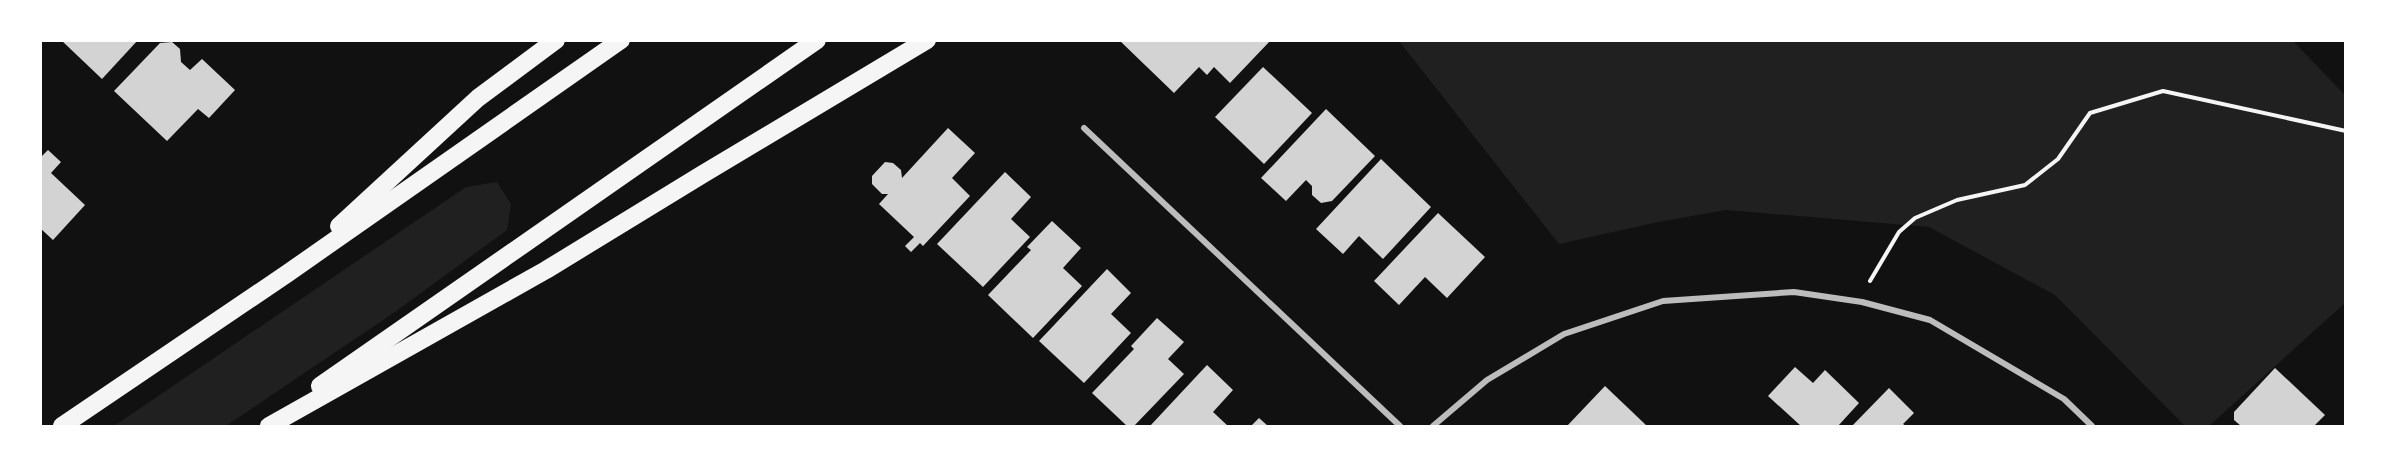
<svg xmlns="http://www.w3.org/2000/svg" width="2386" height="467" viewBox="0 0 2386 467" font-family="Lato,sans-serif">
  <rect width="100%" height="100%" fill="#111"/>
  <g fill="#202020">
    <path d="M 1399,41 L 2293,41 L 2345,95 L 2345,303 L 2209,426 L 2185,426 L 2055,295 L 1929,227 L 1726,210 L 1658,222 L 1559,244 Z"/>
    <path d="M 497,182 L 511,204 L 507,230 L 395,312 L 226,426 L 114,426 L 466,187 Z"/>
  </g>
  <g fill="#d3d3d3">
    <path d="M 61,40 L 138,40 L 102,79 Z"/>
    <path d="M 1119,40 L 1271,40 L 1230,83 L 1214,67 L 1207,75 L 1199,67 L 1174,93 Z"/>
    <path d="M 172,42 L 180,49 L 181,62 L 190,70 L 202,59 L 235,90 L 209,118 L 198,109 L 167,141 L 114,91 L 160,43 Z"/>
    <path d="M 1263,67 L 1312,113 L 1264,164 L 1215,117 Z"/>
    <path d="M 1326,109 L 1375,156 L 1332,201 L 1321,203 L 1312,195 L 1312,186 L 1306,180 L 1286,201 L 1261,178 Z"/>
    <path d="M 948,128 L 975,153 L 952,178 L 970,196 L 923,246 L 920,243 L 911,252 L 905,246 L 914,237 L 879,204 L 888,194 L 882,194 L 872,184 L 872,176 L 885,162 L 893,163 L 901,170 L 902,178 Z"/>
    <path d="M 48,150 L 61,162 L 51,173 L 85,205 L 53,240 L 40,228 L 40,158 Z"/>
    <path d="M 1381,159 L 1431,207 L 1383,259 L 1359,236 L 1343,254 L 1316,229 Z"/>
    <path d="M 1005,172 L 1031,197 L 1011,219 L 1030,237 L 983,287 L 937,244 Z"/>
    <path d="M 1438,213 L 1485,257 L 1447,298 L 1425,277 L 1399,305 L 1374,281 Z"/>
    <path d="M 1052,221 L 1081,248 L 1063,268 L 1082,286 L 1033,338 L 988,295 L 1031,250 L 1027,247 Z"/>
    <path d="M 1107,269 L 1131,293 L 1111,314 L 1131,333 L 1084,383 L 1039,341 Z"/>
    <path d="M 1157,318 L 1184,342 L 1168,359 L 1184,374 L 1134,426 L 1127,426 L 1092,393 L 1134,349 L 1131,346 Z"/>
    <path d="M 1207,365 L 1233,390 L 1213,412 L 1228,426 L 1150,426 Z"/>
    <path d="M 1795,367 L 1813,383 L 1825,370 L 1859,403 L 1838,426 L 1801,426 L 1768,396 Z"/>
    <path d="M 2275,368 L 2325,415 L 2314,426 L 2241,426 L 2234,420 L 2234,412 Z"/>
    <path d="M 1605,386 L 1647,426 L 1567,426 Z"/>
    <path d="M 1889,388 L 1914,413 L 1903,424 L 1906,426 L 1852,426 Z"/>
    <path d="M 1259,418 L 1268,426 L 1251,426 Z"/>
  </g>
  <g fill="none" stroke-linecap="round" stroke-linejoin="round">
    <path stroke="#f5f5f5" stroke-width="4" d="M 1870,281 L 1899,232 L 1915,218 L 1957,200 L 2025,185 L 2058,159 L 2090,113 L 2163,91 L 2346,131"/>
    <g stroke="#bcbcbc" stroke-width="6">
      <path d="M 1084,128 L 1400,426"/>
      <path d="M 1433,426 L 1487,380 L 1564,334 L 1663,301 L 1794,292 L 1862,302 L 1930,320 L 2064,399 L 2092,426"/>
    </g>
    <g stroke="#f5f5f5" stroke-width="18">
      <path d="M 339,226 L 478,98 L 556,40"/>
      <path d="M 320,386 L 817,40"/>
      <path d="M 62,426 L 288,273 L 621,40"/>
      <path d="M 269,426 L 546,270 L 703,174 L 927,40"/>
    </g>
  </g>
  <rect width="2386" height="467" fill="none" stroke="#ffffff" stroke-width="84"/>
</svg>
